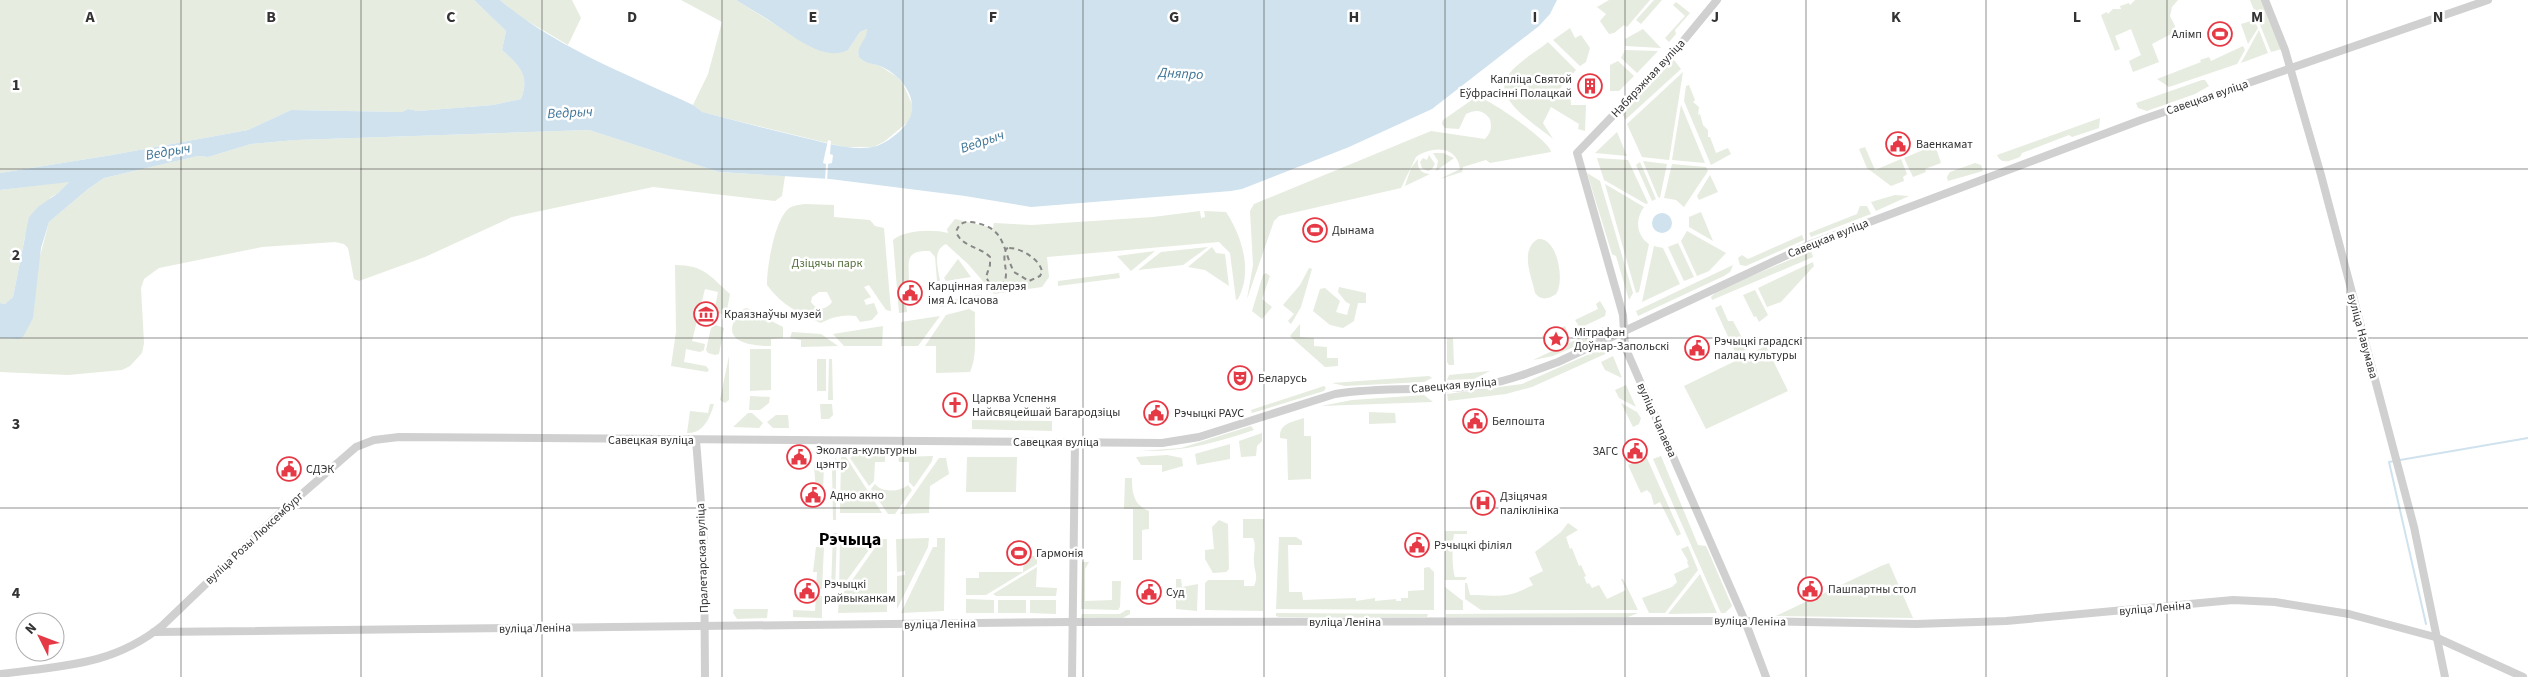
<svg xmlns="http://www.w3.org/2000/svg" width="2528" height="677" viewBox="0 0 2528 677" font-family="'Source Sans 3',sans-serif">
  <rect width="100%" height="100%" fill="#fff"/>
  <g fill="#e6ecdf" fill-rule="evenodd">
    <path d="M 0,0 L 474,0 L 506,31 L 502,50 C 520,66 530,75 521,99 L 493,105 L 418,111 L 408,109 L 402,112 L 291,110 L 248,130 L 112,155 L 0,173 Z"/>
    <path d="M 500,0 L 572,0 L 581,18 L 568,45 L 519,16 Z"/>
    <path d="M 681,0 L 736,0 L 808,45 L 835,52 L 848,50 L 860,32 L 867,29 L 867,33 L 858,53 L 859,57 L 863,61 L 880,66 L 897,77 L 903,84 L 912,104 L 912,113 L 908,122 L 885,141 L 874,147 L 844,147 L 701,112 L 693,105 L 708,74 L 722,22 Z"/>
    <path d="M 1609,0 L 1650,0 L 1627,27 L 1624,25 L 1614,33 L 1609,34 L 1600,21 L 1606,14 L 1597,7 Z"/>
    <path d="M 1654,0 L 1662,0 L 1641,24 L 1636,20 Z"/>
    <path d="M 2135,0 L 2178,0 L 2172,7 L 2170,16 L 2175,26 L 2175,32 L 2152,44 L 2159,62 L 2133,72 L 2129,61 L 2141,55 L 2131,29 L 2115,36 L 2120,49 L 2115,51 L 2101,15 L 2107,12 L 2108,14 L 2113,9 L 2121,9 L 2120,6 L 2129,3 L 2130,5 Z"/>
    <path d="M 2250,0 L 2263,0 L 2282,49 L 2271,52 Z"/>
    <path d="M 1676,2 L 1690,13 L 1675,30 L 1676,34 L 1669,42 L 1665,38 L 1685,16 L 1673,5 Z"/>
    <path d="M 2254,20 L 2258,28 L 2248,44 L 2241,24 Z"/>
    <path d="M 1570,28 L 1575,38 L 1581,35 L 1590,48 L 1586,62 L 1580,66 L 1553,40 Z"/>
    <path d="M 1643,29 L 1661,48 L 1625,46 L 1625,39 Z"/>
    <path d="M 2259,30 L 2268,53 L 2241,63 Z"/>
    <path d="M 1548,42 L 1576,70 L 1557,92 L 1570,91 L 1571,105 L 1586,105 L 1585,131 L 1578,129 L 1579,124 L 1551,107 L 1543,123 L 1553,139 C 1537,125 1489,98 1509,74 C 1519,61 1536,52 1548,42 Z"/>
    <path d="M 2243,46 L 2245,50 L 2237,64 L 2169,87 L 2157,79 L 2201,62 L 2200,60 L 2209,57 L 2211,61 Z"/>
    <path d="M 1625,50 L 1658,51 L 1637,73 L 1621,58 Z"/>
    <path d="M 1674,60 L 1681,69 L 1625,120 L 1622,112 Z"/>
    <path d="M 1618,61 L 1634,76 L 1619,91 L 1610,91 L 1610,65 Z"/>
    <path d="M 1683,72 L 1669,160 L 1642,157 L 1627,124 Z"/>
    <path d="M 2202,80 L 2205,80 L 2209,86 L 2195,94 L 2147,111 L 2138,108 L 2136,103 Z"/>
    <path d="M 1689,85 L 1695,100 L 1693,102 L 1699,107 L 1698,115 L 1700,114 L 1703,125 L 1708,130 L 1708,137 L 1710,137 L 1716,153 L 1728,148 L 1731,154 L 1711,165 L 1684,101 L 1686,86 Z"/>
    <path d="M 1476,97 C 1487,96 1552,143 1551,152 L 1490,163 L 1486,160 L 1463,167 L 1462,172 L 1440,179 L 1460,169 C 1457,145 1432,146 1416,157 L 1401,188 L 1279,216 L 1274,221 L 1247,299 L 1253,265 L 1250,211 L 1254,204 L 1431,131 L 1485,139 C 1491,133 1492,127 1490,119 C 1483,110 1476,109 1466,114 L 1459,129 L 1445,128 L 1442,124 L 1443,120 Z"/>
    <path d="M 1681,105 L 1705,163 L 1672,160 Z"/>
    <path d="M 2100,118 L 2099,128 L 2072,137 L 2069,135 L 2022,153 L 2020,157 C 2011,160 2002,166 1997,155 Z"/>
    <path d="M 589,130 L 719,172 L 785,176 L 782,196 L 775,201 L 653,187 L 512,217 L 425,257 L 359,281 L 354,279 L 348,248 L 344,244 L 335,242 L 262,247 L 159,268 L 144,279 L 141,288 L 144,343 L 142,353 L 130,366 L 122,370 L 68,375 L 0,372 L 0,338 L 18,339 L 49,222 L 88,189 L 104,178 L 198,156 L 208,157 L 251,144 L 296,140 Z"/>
    <path d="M 1617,132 L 1627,156 L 1595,153 Z"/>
    <path d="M 1935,145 L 1941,163 L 1925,169 L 1926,172 L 1913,177 L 1904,158 Z"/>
    <path d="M 1865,147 L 1875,170 L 1901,159 L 1907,174 L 1903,177 L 1904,181 L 1891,186 L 1867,168 L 1859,149 Z"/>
    <path d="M 1433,153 L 1443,153 L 1454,158 L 1436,171 L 1438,161 Z"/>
    <path d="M 1429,155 L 1435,164 L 1432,169 L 1428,171 L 1422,168 L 1420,162 L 1423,158 L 1427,160 Z"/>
    <path d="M 1597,158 L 1628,160 L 1648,203 L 1646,204 L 1604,180 Z"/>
    <path d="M 1418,159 C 1417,168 1420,173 1430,174 L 1405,186 L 1411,168 Z"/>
    <path d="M 1643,161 L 1667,164 L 1660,198 L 1658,197 Z"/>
    <path d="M 1640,162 L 1656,199 L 1652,201 L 1636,165 Z"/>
    <path d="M 1975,163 L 1981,165 L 1983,171 L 1948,181 L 1947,177 L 1950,172 Z"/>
    <path d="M 1672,164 L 1706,167 L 1708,171 L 1684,207 L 1676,200 L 1664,198 Z"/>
    <path d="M 1587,173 L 1600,181 L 1633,293 L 1629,300 L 1616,256 L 1612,254 Z"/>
    <path d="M 1710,175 L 1718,192 L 1699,200 L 1697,196 Z"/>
    <path d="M 70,181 L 58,193 L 51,197 L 25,236 L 13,297 L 5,304 L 0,303 L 0,190 Z"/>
    <path d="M 1605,184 L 1644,207 C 1635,219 1636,235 1649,244 L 1639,292 L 1636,293 Z"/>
    <path d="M 1895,195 L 1909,196 L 1876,211 L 1871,202 Z"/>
    <path d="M 805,204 L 834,205 L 834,217 L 870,220 L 875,226 L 884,228 L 891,311 L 886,310 L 869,285 L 864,287 L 871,297 L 864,300 L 866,305 L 874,303 L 878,313 L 872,320 L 860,322 L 856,316 C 845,314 831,317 821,323 C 798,313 782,305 767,285 C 767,266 774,224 787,210 C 792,205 799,205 805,204 ZM 819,292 L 827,292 L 832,302 C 825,311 817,311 811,302 L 812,297 Z"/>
    <path d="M 1860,206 L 1867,206 L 1871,214 L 1811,237 L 1809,233 L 1857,214 Z"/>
    <path d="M 1200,211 L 1201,218 L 1205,217 L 1204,211 L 1226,212 C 1242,236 1253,271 1238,299 L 1236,300 L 1230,253 L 1219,242 L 1047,257 L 1049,277 L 1042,287 L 994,294 L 968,264 L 946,244 C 932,250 938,268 940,281 L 937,281 L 935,257 L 930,251 C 904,250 909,262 909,280 L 903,284 L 907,312 L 899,313 L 893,240 C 904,230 933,229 948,233 L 947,229 L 955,219 L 993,228 L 994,223 L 1032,225 L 1153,217 Z"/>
    <path d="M 1701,212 L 1713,241 L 1689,227 L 1689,217 Z"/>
    <path d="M 1687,231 L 1726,253 L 1709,271 L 1697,276 L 1681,241 Z"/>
    <path d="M 1802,235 L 1804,240 L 1746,266 L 1740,265 L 1738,258 L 1742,255 L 1748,259 Z"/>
    <path d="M 1538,239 C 1558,237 1565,282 1556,294 C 1549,299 1541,301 1535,293 C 1532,277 1519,250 1538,239 Z"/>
    <path d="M 1678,243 L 1694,277 L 1684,281 L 1668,247 Z"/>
    <path d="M 1654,246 L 1663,248 L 1680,284 L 1642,302 Z"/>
    <path d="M 1208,247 L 1183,265 L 1138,270 L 1161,252 Z"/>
    <path d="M 1212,247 L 1216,253 L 1225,254 L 1229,286 L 1205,270 L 1188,267 Z"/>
    <path d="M 1155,251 L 1131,271 L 1117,256 Z"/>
    <path d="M 1811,251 L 1813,257 L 1712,300 L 1711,297 L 1718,290 Z"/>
    <path d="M 958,259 L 971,277 L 946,281 L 944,278 Z"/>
    <path d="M 1813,262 L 1814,266 L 1781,302 L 1767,307 L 1758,288 Z"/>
    <path d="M 675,265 C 704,265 710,276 730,294 L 726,315 L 718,313 L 715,307 L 718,292 L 705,289 L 692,341 L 705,344 L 704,350 L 700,352 L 686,349 L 684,362 L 706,366 L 709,370 L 707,372 L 671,366 L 676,332 Z"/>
    <path d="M 1733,265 L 1730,272 L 1724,276 L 1638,316 L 1636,311 Z"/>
    <path d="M 1309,268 L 1312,269 L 1301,307 L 1291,324 L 1288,321 L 1294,314 L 1283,305 L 1300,285 Z"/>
    <path d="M 1119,273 L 1120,278 L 1058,286 L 1058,281 Z"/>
    <path d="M 1266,273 L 1270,276 L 1262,299 L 1272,307 L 1262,319 L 1252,311 L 1263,275 Z"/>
    <path d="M 1339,287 L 1366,293 L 1366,303 L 1358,303 L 1354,321 L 1343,328 L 1330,325 L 1313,311 L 1320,289 L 1325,288 L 1340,301 L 1336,312 L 1347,315 L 1350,304 L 1346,302 L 1338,292 Z"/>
    <path d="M 1755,290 L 1768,315 L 1759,322 L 1756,316 L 1754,317 L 1743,295 Z"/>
    <path d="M 978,295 L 982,296 L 981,300 L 941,307 L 939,305 L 943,302 Z"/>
    <path d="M 1600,301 L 1606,311 L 1605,316 L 1580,328 L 1575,320 L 1598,309 L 1596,304 Z"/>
    <path d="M 1721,305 L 1728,321 L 1733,321 L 1748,349 L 1736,354 L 1715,308 Z"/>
    <path d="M 747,308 L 783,327 L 783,338 L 771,339 L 771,346 C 761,346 738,345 733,334 C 729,326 739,309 747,308 Z"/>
    <path d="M 969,309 L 975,312 C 974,331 978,355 970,372 L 936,373 L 936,346 L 925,346 L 946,315 Z"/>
    <path d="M 940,316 L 918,346 L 901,346 L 901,322 Z"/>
    <path d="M 1300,324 L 1300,337 L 1314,338 L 1314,346 L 1327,347 L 1327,358 L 1338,358 L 1338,366 L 1325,367 L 1290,336 Z"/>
    <path d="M 716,325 L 724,328 L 719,354 L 715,355 L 708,353 L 706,350 L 711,328 Z"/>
    <path d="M 883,326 L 882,346 L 844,346 L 833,334 Z"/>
    <path d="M 1565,326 L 1568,333 L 1546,344 L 1542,336 Z"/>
    <path d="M 1603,327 L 1606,333 L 1553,356 L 1533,360 Z"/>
    <path d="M 792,332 L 821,334 L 838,346 L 801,347 L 801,340 L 790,338 Z"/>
    <path d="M 1447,338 L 1453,338 L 1454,365 L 1449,365 L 1447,362 Z"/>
    <path d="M 1612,344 L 1614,350 L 1532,387 L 1506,394 L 1448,401 L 1447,394 L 1522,384 Z"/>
    <path d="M 1766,346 L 1788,391 L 1706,429 L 1684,386 Z"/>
    <path d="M 750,349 L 771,349 L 771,390 L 750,391 Z"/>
    <path d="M 729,356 L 729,400 L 725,403 L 720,400 Z"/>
    <path d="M 1613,356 L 1622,378 L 1605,370 L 1601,362 Z"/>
    <rect x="817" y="359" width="9" height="32"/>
    <path d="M 829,359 L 832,359 L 833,400 L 828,400 Z"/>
    <path d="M 1490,371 L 1474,379 L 1447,380 L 1449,375 Z"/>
    <path d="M 1429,376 L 1432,378 L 1424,382 L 1345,386 L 1332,383 Z"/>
    <path d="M 1626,385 L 1636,407 L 1619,398 L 1615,390 Z"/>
    <path d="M 1324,386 L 1326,388 L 1324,391 L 1252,413 L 1251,410 Z"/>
    <path d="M 1424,395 L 1433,402 L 1321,406 L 1352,400 Z"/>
    <path d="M 750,396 L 770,397 L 769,403 L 760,410 L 749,410 Z"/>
    <path d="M 1621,403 L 1637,412 L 1641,418 L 1639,424 L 1633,427 Z"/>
    <path d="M 710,404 L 714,404 C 710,418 703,434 687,433 L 690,411 L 708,413 Z"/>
    <path d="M 820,404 L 832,404 L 833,415 L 829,419 L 821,419 Z"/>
    <path d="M 1369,412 L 1395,413 L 1396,423 L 1369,424 Z"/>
    <path d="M 748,413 L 752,413 L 763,423 L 759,428 L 733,427 Z"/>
    <path d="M 776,415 L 788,415 L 789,428 L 773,428 L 767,422 Z"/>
    <path d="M 1304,418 L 1304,436 L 1311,436 L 1311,479 L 1288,480 L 1287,439 L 1280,438 C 1279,423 1292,422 1304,418 Z"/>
    <path d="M 972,420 L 1052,421 L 1052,431 L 972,429 Z"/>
    <path d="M 1251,426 L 1254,430 C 1215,443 1183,452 1141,451 L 1181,448 Z"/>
    <path d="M 1262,433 L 1262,441 L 1257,446 L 1256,456 L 1241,457 L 1239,441 Z"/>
    <path d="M 1230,444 L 1230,459 L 1197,465 L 1195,454 Z"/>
    <path d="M 854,455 L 885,456 L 885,462 L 875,462 L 874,481 L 869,486 L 850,458 Z"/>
    <path d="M 1167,455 L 1182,458 L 1183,466 L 1162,472 L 1162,465 L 1141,465 L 1136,457 Z"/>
    <path d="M 933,456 L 932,461 L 914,487 L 909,482 L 909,462 L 899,462 L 898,457 Z"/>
    <path d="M 1646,456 L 1681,534 L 1677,536 L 1660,502 L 1654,505 L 1651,494 L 1647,490 L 1641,493 L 1628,465 Z"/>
    <path d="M 1661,456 L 1698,545 L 1706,546 L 1732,606 L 1725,613 L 1721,613 L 1653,459 Z"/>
    <path d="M 836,457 L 836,520 L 833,520 L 832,467 Z"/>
    <path d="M 841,457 L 846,457 L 882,513 L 840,513 Z"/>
    <path d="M 967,457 L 1017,457 L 1016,492 L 966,492 Z"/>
    <path d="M 939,458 L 946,458 L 949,474 L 930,486 L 929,513 L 900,514 Z"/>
    <path d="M 814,465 L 824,465 L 823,492 L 816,492 Z"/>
    <path d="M 1125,478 L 1132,478 C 1132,494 1134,505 1149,511 L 1149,529 L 1142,530 L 1142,560 L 1133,560 L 1133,509 L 1124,509 Z"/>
    <path d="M 875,484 C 882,493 900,492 908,485 L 912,490 L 895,514 L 888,514 L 871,489 Z"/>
    <path d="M 1243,519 L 1264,519 L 1263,611 L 1205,610 L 1205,583 L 1208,580 L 1244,580 L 1244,586 L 1254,586 C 1259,576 1254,571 1254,562 C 1253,553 1257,547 1253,538 L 1243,538 Z"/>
    <path d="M 1219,520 L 1228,524 L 1229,569 L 1226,572 L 1213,573 L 1205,559 L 1205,550 L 1214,549 L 1212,527 Z"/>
    <path d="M 1568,523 L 1578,530 L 1566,537 L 1570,549 L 1572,548 L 1579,566 L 1581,565 L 1586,576 L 1584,577 L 1587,584 L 1589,583 L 1592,588 L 1599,585 L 1607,599 L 1626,590 L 1621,579 L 1623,579 L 1638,610 L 1481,610 L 1465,599 L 1465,583 L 1467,583 L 1470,595 C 1499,595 1504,600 1533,585 L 1529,578 L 1543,571 L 1535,552 L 1561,532 Z"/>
    <path d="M 1445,531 L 1467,531 L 1467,534 L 1454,534 C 1452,543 1452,569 1455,577 L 1467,577 L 1465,580 L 1445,580 Z"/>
    <path d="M 833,533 L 837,533 L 835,590 L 831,590 Z"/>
    <path d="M 1279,537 L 1296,537 L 1302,541 L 1302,545 L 1288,545 L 1289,592 L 1302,592 L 1303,600 L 1356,598 L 1356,601 L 1375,598 L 1375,601 L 1396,599 L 1396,601 L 1401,601 L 1401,598 L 1408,598 L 1408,591 L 1424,590 L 1424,568 L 1429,567 L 1434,572 L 1434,610 L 1276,609 Z"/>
    <path d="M 840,538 L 877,539 L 839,591 Z"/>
    <path d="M 929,538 L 928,547 L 897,609 L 897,576 L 905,575 L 905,571 L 897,572 L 896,539 Z"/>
    <path d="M 937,538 L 945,538 L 944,611 L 901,613 L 933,547 L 937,547 Z"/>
    <path d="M 881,539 L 887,539 L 887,612 L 838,613 L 839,599 Z"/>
    <path d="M 1688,546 L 1698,570 L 1665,613 L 1649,613 L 1642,598 L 1672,587 L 1677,582 L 1674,574 L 1689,567 L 1687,562 L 1688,561 L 1681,549 Z"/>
    <path d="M 816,547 L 824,547 L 822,589 L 816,589 L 817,572 L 813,572 Z"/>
    <path d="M 1024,556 L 1037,556 L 1037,564 L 986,595 L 966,595 L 966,578 L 979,578 L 979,572 L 1023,572 Z"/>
    <path d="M 1082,562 L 1089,562 L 1085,569 L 1085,601 L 1112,600 L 1112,581 L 1121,581 L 1120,607 L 1118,610 L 1081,609 Z"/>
    <path d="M 1889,563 L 1913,618 L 1776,616 L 1881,566 Z"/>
    <path d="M 1037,567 L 1036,587 L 1057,588 L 1056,596 L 996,596 L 993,594 Z"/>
    <path d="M 1700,574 L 1717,613 L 1668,614 Z"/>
    <path d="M 1176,579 L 1181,579 L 1182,587 L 1198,584 L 1197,611 L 1176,609 Z"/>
    <path d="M 1445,587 L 1463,601 L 1463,610 L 1445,610 Z"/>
    <path d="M 816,596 L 822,596 L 822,618 L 793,617 L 793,610 L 815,611 Z"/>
    <path d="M 966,599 L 994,600 L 994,613 L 966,613 Z"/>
    <rect x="998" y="600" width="28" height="13"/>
    <path d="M 1030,600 L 1056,600 L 1056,614 L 1030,613 Z"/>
    <path d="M 734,609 L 768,609 L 767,618 L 737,619 L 733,613 Z"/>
    <path d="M 1126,610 L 1130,610 L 1130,614 L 1123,618 L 1081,618 L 1082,614 L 1120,614 Z"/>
    <path d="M 1276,613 L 1428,614 L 1427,617 L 1279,617 L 1276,616 Z"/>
    <path d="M 1638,613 L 1628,617 L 1446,617 L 1446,614 Z"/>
  </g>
  <g fill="#cfe2ee">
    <path d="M 474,0 L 500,0 C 555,47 628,75 693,105 L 702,112 C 736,121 771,130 805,138 C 827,143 851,151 873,147 C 883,145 895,136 902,129 C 908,122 913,115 912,105 C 911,88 895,72 880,66 C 874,64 863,63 859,57 C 855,48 868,38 867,29 L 860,32 L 848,50 C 824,62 795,37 776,25 C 763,16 749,8 736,0 L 1557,0 L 1550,14 L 1539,26 L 1432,109 L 1349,147 L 1242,189 L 1231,191 L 1031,207 L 965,196 L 830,179 L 719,172 L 589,130 L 296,140 L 251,144 L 208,157 L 198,156 L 104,178 L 88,189 L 49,222 L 41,248 L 33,318 L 23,337 L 18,339 L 0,338 L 0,303 L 5,304 L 13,297 L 29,217 L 38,207 L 58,193 L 69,182 L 0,190 L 0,173 L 112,155 L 248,130 L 291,110 L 402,112 L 408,109 L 418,111 L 493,105 L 521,99 C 530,75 520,66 502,50 L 506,31 Z"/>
    <circle cx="1662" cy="223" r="10"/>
  </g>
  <path fill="#fff" d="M 828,140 L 831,141 L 830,154 L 833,155 L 832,163 L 828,164 L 827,182 L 825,181 L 826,164 L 823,163 Z"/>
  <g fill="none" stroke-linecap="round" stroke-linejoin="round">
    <g stroke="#cfe2ee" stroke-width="2">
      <path d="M 2400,460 L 2528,438"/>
      <path d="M 2395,461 L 2389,462 L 2426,624"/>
    </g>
    <g stroke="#d0d0d0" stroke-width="8">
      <path d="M 1717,0 L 1675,51 L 1577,153 L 1623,315 L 1625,347 L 1745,621 L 1766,677"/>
      <path d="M 2265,0 L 2285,50 L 2321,175 L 2414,527 L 2445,677"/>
      <path d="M 696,440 L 704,541 L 705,677"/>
      <path d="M 154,632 L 1072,622 L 1745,621 L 1916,624 L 2006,621 L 2233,600 L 2275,602 L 2349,614 L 2435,637 L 2523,677"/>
      <path d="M 0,674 C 61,666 113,666 163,625 L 280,513 L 356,447 L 374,440 L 399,437 L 1162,443 L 1199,437 L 1335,394 C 1384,386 1435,392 1485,385 C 1511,380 1534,371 1558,362 L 1811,244 L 2141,120 L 2488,0"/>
      <path d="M 1072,677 L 1075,442"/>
    </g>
    <path stroke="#888" stroke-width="2" stroke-dasharray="5 4" stroke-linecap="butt" d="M 1008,248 L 1006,249 C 1000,262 1014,279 998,287 L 991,286 L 986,277 L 990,265 L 990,257 C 979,246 962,247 956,232 C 959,224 963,221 971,222 C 1006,227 1001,246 1014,272 L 1029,281 L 1040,276 L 1042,272 C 1041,260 1020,247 1008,248"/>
  </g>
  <path fill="none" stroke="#333" stroke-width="1" stroke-opacity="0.55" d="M 181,0 L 181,677M 361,0 L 361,677M 542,0 L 542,677M 722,0 L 722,677M 903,0 L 903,677M 1083,0 L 1083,677M 1264,0 L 1264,677M 1445,0 L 1445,677M 1625,0 L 1625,677M 1806,0 L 1806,677M 1986,0 L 1986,677M 2167,0 L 2167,677M 2347,0 L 2347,677M 0,169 L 2528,169M 0,338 L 2528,338M 0,508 L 2528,508"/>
  <defs>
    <g id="stadium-ring" transform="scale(1.25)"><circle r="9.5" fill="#fff" stroke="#e63946" stroke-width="1.5"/><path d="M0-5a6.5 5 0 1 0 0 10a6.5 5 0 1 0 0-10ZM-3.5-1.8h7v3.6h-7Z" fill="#e63946"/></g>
    <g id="building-ring" transform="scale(1.25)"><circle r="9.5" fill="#fff" stroke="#e63946" stroke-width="1.5"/><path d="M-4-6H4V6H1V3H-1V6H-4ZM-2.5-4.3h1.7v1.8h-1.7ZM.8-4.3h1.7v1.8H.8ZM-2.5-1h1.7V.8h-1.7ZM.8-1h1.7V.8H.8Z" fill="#e63946"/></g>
    <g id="civic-ring" transform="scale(1.25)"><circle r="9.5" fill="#fff" stroke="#e63946" stroke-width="1.5"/><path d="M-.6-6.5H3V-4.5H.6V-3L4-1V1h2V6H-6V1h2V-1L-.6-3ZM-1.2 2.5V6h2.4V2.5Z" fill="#e63946"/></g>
    <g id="museum-ring" transform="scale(1.25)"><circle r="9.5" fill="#fff" stroke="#e63946" stroke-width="1.5"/><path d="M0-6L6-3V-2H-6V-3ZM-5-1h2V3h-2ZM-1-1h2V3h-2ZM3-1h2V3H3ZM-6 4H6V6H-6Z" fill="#e63946"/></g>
    <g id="sight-ring" transform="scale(1.25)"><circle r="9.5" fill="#fff" stroke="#e63946" stroke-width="1.5"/><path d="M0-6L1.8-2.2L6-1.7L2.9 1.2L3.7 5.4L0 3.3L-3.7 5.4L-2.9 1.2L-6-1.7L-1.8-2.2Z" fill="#e63946"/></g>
    <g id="theatre-ring" transform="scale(1.25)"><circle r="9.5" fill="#fff" stroke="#e63946" stroke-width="1.5"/><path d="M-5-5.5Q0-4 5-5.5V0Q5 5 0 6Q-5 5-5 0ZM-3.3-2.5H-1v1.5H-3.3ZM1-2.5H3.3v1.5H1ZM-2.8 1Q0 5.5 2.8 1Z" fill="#e63946"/></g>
    <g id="church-ring" transform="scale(1.25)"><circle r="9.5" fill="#fff" stroke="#e63946" stroke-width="1.5"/><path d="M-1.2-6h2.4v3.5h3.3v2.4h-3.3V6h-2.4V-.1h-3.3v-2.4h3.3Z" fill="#e63946"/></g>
    <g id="hospital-ring" transform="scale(1.25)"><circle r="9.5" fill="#fff" stroke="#e63946" stroke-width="1.5"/><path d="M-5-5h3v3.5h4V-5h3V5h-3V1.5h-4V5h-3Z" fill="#e63946"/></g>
  </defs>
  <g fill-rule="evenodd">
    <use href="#stadium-ring" x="2220" y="34"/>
    <use href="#building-ring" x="1590" y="86"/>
    <use href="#civic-ring" x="1898" y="144"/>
    <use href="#stadium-ring" x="1315" y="230"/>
    <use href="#civic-ring" x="910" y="293"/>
    <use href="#museum-ring" x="706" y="314"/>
    <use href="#sight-ring" x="1556" y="339"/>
    <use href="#civic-ring" x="1697" y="348"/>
    <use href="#theatre-ring" x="1240" y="378"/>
    <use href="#church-ring" x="955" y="405"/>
    <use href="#civic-ring" x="1156" y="413"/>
    <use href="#civic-ring" x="1475" y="421"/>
    <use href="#civic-ring" x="1635" y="451"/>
    <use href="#civic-ring" x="799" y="457"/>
    <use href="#civic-ring" x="289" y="469"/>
    <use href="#civic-ring" x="813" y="495"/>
    <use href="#hospital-ring" x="1483" y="503"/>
    <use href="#civic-ring" x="1417" y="545"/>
    <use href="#stadium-ring" x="1019" y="553"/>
    <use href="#civic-ring" x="1810" y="589"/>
    <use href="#civic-ring" x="807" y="591"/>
    <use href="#civic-ring" x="1149" y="592"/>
  </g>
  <g text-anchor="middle" stroke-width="5" stroke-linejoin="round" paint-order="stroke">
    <g font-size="12" fill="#333" stroke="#fff" text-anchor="start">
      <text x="2202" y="38" text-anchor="end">Алімп</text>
      <text x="1572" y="83" text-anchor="end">Капліца Святой<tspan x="1572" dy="14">Еўфрасінні Полацкай</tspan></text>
      <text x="1916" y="148">Ваенкамат</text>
      <text x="1332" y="234">Дынама</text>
      <text x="928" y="290">Карцінная галерэя<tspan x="928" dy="14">імя А. Ісачова</tspan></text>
      <text x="724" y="318">Краязнаўчы музей</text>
      <text x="1574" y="336">Мітрафан<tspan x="1574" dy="14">Доўнар-Запольскі</tspan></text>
      <text x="1714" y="345">Рэчыцкі гарадскі<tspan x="1714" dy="14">палац культуры</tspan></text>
      <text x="1258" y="382">Беларусь</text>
      <text x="972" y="402">Царква Успення<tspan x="972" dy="14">Найсвяцейшай Багародзіцы</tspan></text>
      <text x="1174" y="417">Рэчыцкі РАУС</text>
      <text x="1492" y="425">Белпошта</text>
      <text x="816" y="454">Эколага-культурны<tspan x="816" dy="14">цэнтр</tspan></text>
      <text x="1618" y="455" text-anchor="end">ЗАГС</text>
      <text x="306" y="473">СДЭК</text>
      <text x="830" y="499">Адно акно</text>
      <text x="1500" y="500">Дзіцячая<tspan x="1500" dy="14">паліклініка</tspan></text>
      <text x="1434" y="549">Рэчыцкі філіял</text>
      <text x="1036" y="557">Гармонія</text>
      <text x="824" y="588">Рэчыцкі<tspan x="824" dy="14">райвыканкам</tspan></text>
      <text x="1828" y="593">Пашпартны стол</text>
      <text x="1166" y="596">Суд</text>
    </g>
    <g font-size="12" fill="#333" stroke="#fff">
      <text transform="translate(1648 78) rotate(-47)" y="4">Набярэжная вуліца</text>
      <text transform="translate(2207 97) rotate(-19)" y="4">Савецкая вуліца</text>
      <text transform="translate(1828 238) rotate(-22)" y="4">Савецкая вуліца</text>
      <text transform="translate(2363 336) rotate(75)" y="4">вуліца Навумава</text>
      <text transform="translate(1454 385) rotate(-5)" y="4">Савецкая вуліца</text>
      <text transform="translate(1657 420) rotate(66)" y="4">вуліца Чапаева</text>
      <text x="651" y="444">Савецкая вуліца</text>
      <text x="1056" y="446">Савецкая вуліца</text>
      <text transform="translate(254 538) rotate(-43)" y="4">вуліца Розы Люксембург</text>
      <text transform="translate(702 558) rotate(-92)" y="4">Пралетарская вуліца</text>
      <text transform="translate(2155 608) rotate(-5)" y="4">вуліца Леніна</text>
      <text transform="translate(1750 621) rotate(1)" y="4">вуліца Леніна</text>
      <text x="1345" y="626">вуліца Леніна</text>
      <text transform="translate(940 624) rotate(-1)" y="4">вуліца Леніна</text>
      <text transform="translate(535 628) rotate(-1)" y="4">вуліца Леніна</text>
    </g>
    <g font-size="12" fill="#56703f" stroke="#fff">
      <text x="827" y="267">Дзіцячы парк</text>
    </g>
    <g font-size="14" font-style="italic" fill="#3f7597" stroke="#fff">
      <text transform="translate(1181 73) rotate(3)" y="5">Дняпро</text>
      <text transform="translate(570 112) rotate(-3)" y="5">Ведрыч</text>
      <text transform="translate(982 141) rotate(-19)" y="5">Ведрыч</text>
      <text transform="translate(168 151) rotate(-10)" y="5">Ведрыч</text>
    </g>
    <g font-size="18" font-weight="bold" fill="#000" stroke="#fff">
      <text x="850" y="545">Рэчыца</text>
    </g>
  </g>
  <g font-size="16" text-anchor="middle" font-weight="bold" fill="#333" stroke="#fff" stroke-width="5" stroke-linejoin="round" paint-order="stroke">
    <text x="90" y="22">A</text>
    <text x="271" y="22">B</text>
    <text x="451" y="22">C</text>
    <text x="632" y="22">D</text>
    <text x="813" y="22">E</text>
    <text x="993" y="22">F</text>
    <text x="1174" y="22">G</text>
    <text x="1354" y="22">H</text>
    <text x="1535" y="22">I</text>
    <text x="1715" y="22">J</text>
    <text x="1896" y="22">K</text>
    <text x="2077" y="22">L</text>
    <text x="2257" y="22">M</text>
    <text x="2438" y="22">N</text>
    <text x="16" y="90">1</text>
    <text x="16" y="260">2</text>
    <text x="16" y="429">3</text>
    <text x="16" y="598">4</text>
  </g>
  <g transform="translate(40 637) rotate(312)"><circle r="24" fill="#ffffff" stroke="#adadad"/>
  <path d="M0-4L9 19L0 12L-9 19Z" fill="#e63946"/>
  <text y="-8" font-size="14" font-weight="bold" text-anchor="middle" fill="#333333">N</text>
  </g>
</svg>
